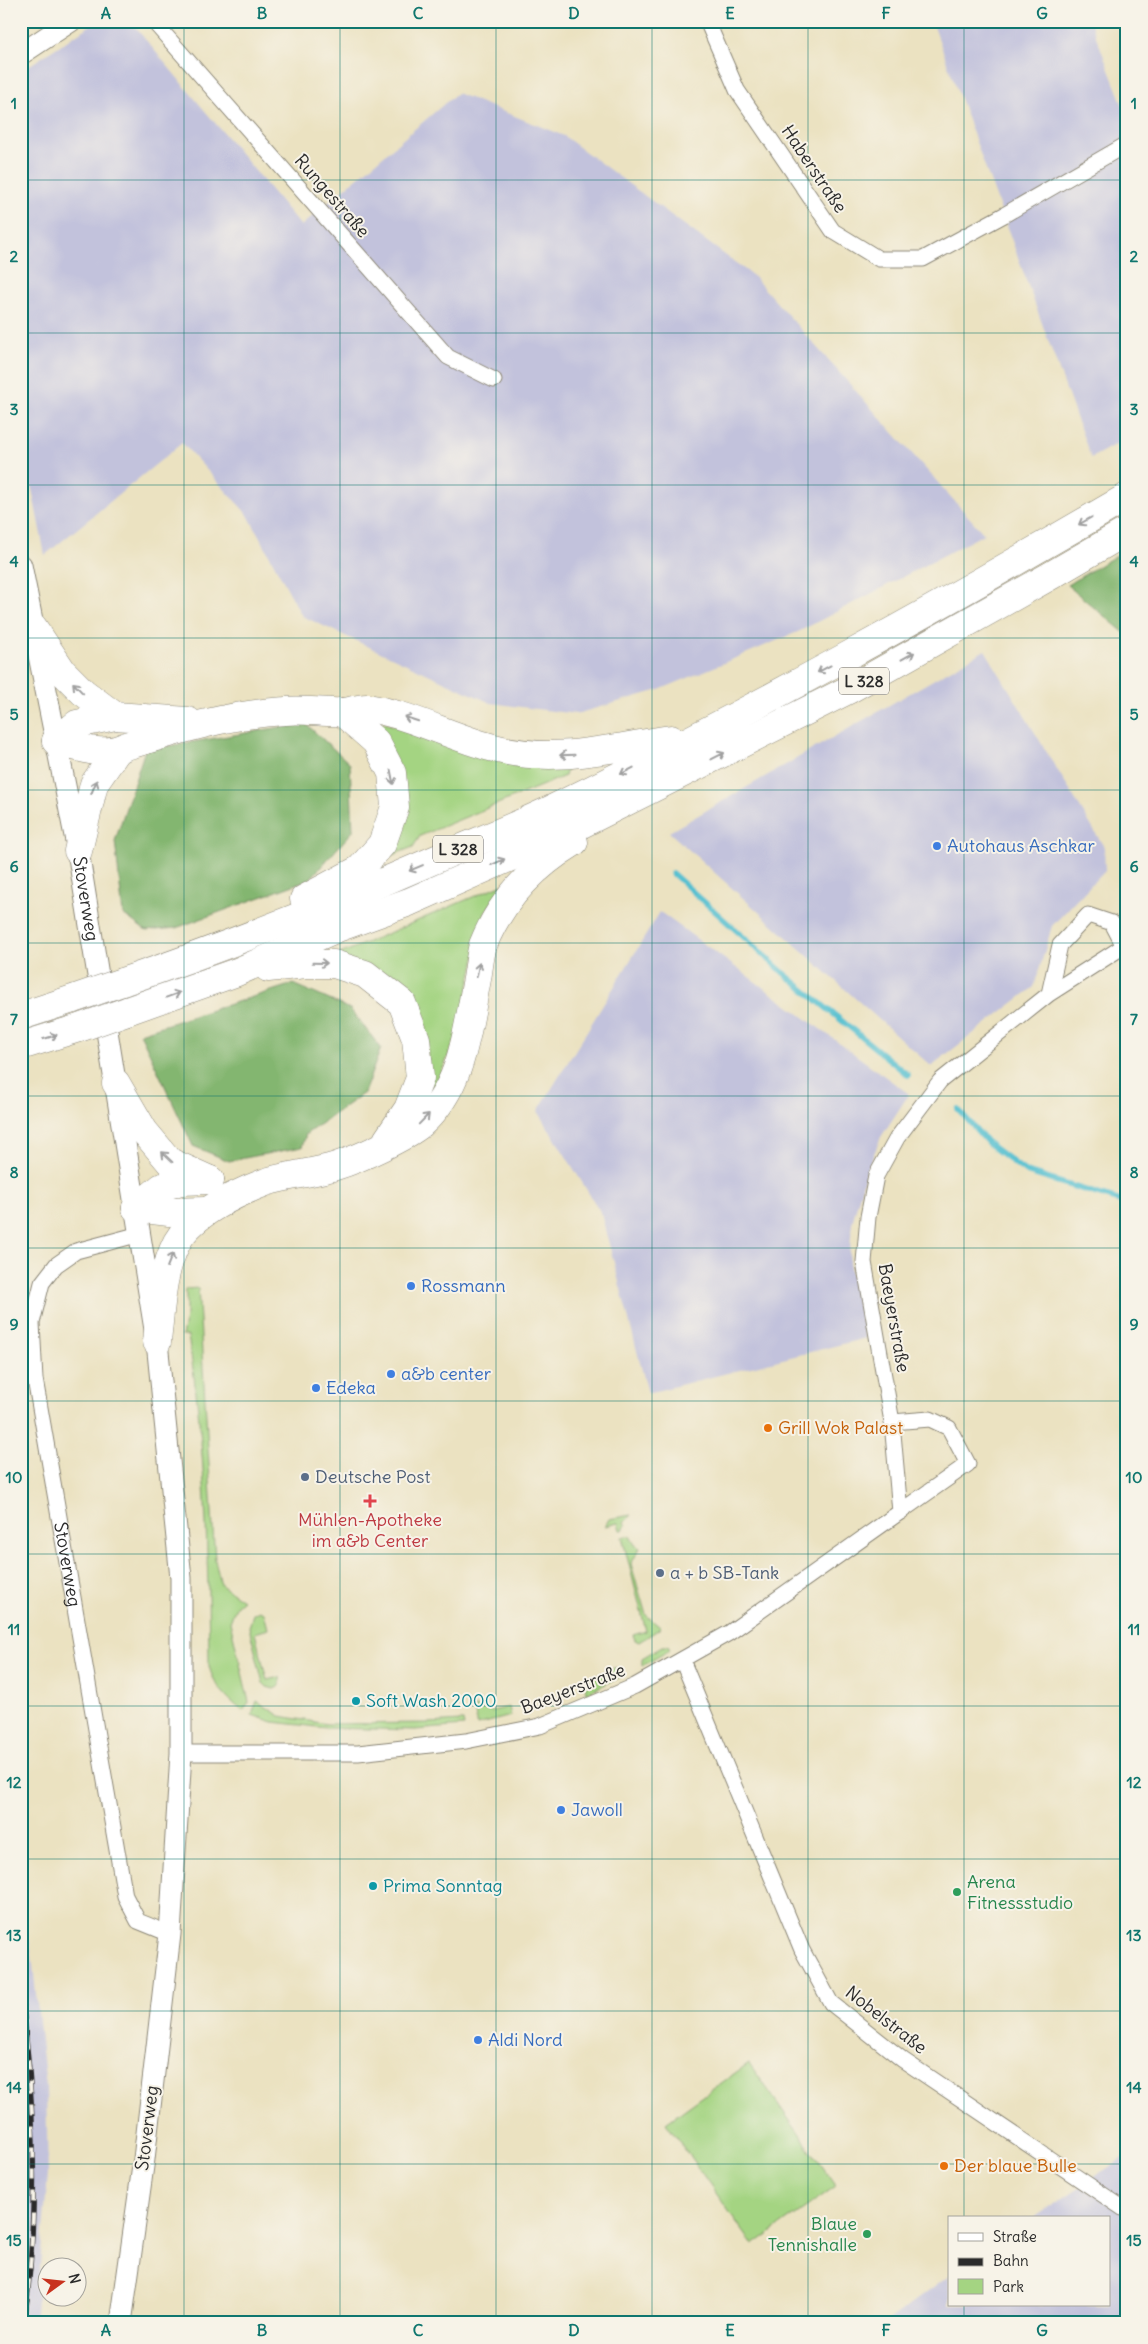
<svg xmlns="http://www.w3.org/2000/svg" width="1148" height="2344" viewBox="0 0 1148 2344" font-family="Delius,sans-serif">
  <rect width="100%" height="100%" fill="#f7f3e8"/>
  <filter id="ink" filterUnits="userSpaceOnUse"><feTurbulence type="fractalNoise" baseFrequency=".02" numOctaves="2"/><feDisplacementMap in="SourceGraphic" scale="10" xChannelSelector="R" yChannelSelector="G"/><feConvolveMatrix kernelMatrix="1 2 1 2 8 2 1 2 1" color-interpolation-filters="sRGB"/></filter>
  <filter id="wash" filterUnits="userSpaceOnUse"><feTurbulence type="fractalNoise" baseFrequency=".0096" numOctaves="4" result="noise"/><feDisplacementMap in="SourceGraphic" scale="20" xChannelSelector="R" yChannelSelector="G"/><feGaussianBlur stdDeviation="1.12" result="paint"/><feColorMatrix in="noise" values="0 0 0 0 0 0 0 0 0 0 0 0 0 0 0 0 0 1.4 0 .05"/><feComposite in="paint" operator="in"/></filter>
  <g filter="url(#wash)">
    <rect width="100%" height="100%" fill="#ebe2c1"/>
    <g fill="#c2c2dc">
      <path d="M 97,21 L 130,21 L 301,226 L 457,93 L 564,136 L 752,275 L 984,534 L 800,631 L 659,690 L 576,714 L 491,703 L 302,616 L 248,515 L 182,443 L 45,555 L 21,434 L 21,71 Z"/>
      <path d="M 932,21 L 1090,21 L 1127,116 L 1127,438 L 1091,458 Z"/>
      <path d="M 985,650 L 1104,847 L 1105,870 L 1052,926 L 1034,987 L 931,1066 L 669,832 Z"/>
      <path d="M 660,912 L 909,1094 L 881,1137 L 865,1175 L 852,1223 L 849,1263 L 866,1338 L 648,1393 L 601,1213 L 538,1111 Z"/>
      <path d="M 21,1896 L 32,1956 L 46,2086 L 48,2174 L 35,2323 L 21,2323 Z"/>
      <path d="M 1127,2155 L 1127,2323 L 886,2323 L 949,2275 L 949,2305 L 1109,2305 L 1109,2218 L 1034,2218 Z"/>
    </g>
    <g fill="#a4d482" stroke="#688056">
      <path d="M 379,722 L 568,766 L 565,776 L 420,836 L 413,847 L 390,856 L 395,840 L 376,729 Z"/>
      <path d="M 503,884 L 485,913 L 459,1031 L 426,1108 L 428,1039 L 340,954 Z"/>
      <path d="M 198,1288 L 215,1560 L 221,1585 L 243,1600 L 236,1606 L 230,1622 L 249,1702 L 243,1711 C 228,1700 213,1684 209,1666 C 208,1556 206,1444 188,1336 L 182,1336 L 186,1317 L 186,1289 Z"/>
      <path d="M 631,1515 L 624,1523 L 626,1525 L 623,1530 L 620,1530 L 618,1523 L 605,1526 L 609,1519 Z"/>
      <path d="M 630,1536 L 635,1545 L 640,1548 L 631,1564 L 646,1615 L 661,1628 L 639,1642 L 635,1640 L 633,1635 L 646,1631 L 622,1537 Z"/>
      <path d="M 259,1611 L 264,1613 L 268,1629 L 255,1633 L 267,1680 L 280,1677 L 280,1686 L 274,1689 L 267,1687 L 263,1683 L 249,1627 L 253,1614 Z"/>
      <path d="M 662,1646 L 668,1646 L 670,1650 L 642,1666 L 642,1658 Z"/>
      <path d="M 614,1668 L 618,1668 L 623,1676 L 586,1693 C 582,1677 602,1673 614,1668 Z"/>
      <path d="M 257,1701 L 280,1716 L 327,1724 L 428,1723 L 463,1721 L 464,1726 L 415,1730 L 326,1728 L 273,1722 L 252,1715 Z"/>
      <path d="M 474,1707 L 492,1711 L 509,1707 L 511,1716 L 477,1725 Z"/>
      <path d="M 749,2063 L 836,2186 L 753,2245 L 666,2123 Z"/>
    </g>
    <g fill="#83b670" stroke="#57704e">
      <path d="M 1127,549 L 1127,635 L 1067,585 Z"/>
      <path d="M 305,723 L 350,764 L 353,831 L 310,879 L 176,928 L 146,931 L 123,914 L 115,841 L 145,750 Z"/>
      <path d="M 293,984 L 350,1009 L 381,1048 L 364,1093 L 306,1134 L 302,1147 L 229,1161 L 193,1146 L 140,1033 Z"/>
    </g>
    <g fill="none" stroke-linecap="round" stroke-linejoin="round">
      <g stroke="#55c0d0" stroke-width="5.5">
        <path d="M 672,873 L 786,975 L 908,1075"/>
        <path d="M 958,1109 L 989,1144 L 1026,1172 L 1127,1203"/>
      </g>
    </g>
  </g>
  <g filter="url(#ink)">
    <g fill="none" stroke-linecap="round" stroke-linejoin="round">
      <g stroke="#8b8676" stroke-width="17">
        <g id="street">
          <path d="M 153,21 L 448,357 L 494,380"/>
          <path d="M 707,21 L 737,90 L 833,231 L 879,259 L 923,259 L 1004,215 L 1127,144"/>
          <path id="s1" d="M 140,1234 L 76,1251 L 56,1265 L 42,1283 L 32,1323 L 35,1379 L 125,1896 L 138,1921 L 170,1934"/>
          <path d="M 892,1422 L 930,1419 L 949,1428 L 968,1464 L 900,1512"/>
          <path d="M 682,1660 L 802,1950 L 831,2003 L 903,2060 L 1127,2211"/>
          <path d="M 181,1753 L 358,1753 L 466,1741 L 540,1726 L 635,1686 L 729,1633 L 900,1512 L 892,1422 L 864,1262 L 868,1217 L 876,1176 L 897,1138 L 940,1081 L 1049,994 L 1124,946 L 1112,923 L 1088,915 L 1060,945 L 1049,994"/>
        </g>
      </g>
      <g stroke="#8b8676" stroke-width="23">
        <g id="secondary">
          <path d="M 21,54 L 71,21"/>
          <path id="s2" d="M 21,565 L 78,851 L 157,1342 L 181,1578 L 181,1753 L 170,1934 L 144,2159 L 121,2323"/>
        </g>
      </g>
      <g stroke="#8b8676" stroke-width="29">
        <g id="highway">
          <path d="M 33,627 L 63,672 L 83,692 L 115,716 L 188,721"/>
          <path d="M 56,741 C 78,747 104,758 126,746 C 178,730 230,714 285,711 C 304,709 323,713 342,712 C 350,712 359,707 368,708 C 411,715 449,736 490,747 C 554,765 608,748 671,739"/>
          <path d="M 56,741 L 77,724 L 115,716"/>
          <path d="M 78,851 L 94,784 L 117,751"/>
          <path d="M 304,899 L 360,869 L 382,844 L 395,807 L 392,773 L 376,742 L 342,712"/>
          <path d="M 268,968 L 306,964 L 334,964 L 365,974 L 402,1003 L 416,1039 L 420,1078 L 408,1109 L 387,1140"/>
          <path d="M 122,982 C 230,945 336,903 441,857 C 478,841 517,826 554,808 C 750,713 939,607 1127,497"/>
          <path d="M 127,1011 L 237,972 L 340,927 L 409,902 L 554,838 L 848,690 L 1050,576 L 1127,531"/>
          <path d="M 21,1016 L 73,999"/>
          <path d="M 21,1046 L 79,1028"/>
          <path d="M 116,1083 L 144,1131 L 170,1162 L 210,1180"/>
          <path d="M 136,1208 L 162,1187 L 181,1181 L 210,1180"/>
          <path d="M 136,1208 L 169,1212 L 206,1211"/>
          <path d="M 157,1342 C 161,1308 161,1273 177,1242 C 192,1214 237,1193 266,1182 C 289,1175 314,1173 336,1166 C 358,1159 404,1138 421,1124 C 463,1087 467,1030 477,979 C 479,968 480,955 483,945 C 501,900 533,867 574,842"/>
        </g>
      </g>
      <use href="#street" stroke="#fff" stroke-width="15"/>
      <use href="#secondary" stroke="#fff" stroke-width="21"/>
      <use href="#highway" stroke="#fff" stroke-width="28"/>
      <g stroke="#2b2b2b" stroke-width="5.5">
        <g id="rail">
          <path d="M 21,1994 C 35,2103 39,2214 24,2323"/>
          <path d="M 21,2100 L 21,2235"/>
        </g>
      </g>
      <use href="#rail" stroke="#f7f3e8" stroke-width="4" stroke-dasharray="11" stroke-linecap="butt"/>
      <g stroke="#8b8676" stroke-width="29" stroke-linecap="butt">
        <g id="highway-bridge">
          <path d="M 73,999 L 122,982"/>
          <path d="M 79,1028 L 127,1011"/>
        </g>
      </g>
      <use href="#highway-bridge" stroke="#fff" stroke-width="28"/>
    </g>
    <defs><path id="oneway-shaft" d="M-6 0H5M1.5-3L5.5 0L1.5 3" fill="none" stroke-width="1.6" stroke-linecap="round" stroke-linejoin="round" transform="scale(1.25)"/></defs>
    <g stroke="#a0a0a0">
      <use href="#oneway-shaft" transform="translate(1085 521) rotate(150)"/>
      <use href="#oneway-shaft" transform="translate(908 656) rotate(-29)"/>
      <use href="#oneway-shaft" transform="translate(824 669) rotate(152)"/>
      <use href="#oneway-shaft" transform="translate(78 688) rotate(-134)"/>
      <use href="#oneway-shaft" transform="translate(411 719) rotate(-162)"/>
      <use href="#oneway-shaft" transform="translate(567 755) rotate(178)"/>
      <use href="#oneway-shaft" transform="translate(718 756) rotate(-27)"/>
      <use href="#oneway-shaft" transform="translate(627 771) rotate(153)"/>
      <use href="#oneway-shaft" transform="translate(392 777) rotate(79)"/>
      <use href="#oneway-shaft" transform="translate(94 787) rotate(-68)"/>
      <use href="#oneway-shaft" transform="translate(498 862) rotate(-24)"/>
      <use href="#oneway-shaft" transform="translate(416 868) rotate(157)"/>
      <use href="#oneway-shaft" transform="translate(320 963) rotate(1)"/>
      <use href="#oneway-shaft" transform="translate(478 970) rotate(-79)"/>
      <use href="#oneway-shaft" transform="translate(173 995) rotate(-20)"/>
      <use href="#oneway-shaft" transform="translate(50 1037) rotate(-17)"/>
      <use href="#oneway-shaft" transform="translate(424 1119) rotate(-46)"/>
      <use href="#oneway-shaft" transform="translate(167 1157) rotate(-136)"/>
      <use href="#oneway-shaft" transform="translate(170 1260) rotate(-68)"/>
    </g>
  </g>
  <path fill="none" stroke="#0f766e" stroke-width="1" stroke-opacity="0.55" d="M 184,21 L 184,2323M 340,21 L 340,2323M 496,21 L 496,2323M 652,21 L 652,2323M 808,21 L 808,2323M 964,21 L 964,2218M 21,180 L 1127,180M 21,333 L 1127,333M 21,485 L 1127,485M 21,638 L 1127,638M 21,790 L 1127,790M 21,943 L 1127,943M 21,1096 L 1127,1096M 21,1248 L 1127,1248M 21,1401 L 1127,1401M 21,1554 L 1127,1554M 21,1706 L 1127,1706M 21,1859 L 1127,1859M 21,2011 L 1127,2011M 21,2164 L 1127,2164M 964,2305 L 964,2323"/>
  <g fill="#3f7fe0" stroke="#f7f3e8" stroke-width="2">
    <circle cx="937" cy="846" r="5"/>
    <circle cx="411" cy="1286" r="5"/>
    <circle cx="391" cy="1374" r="5"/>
    <circle cx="316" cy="1388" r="5"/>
    <circle cx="561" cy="1810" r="5"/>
    <circle cx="478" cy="2040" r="5"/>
  </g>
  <g fill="#e8710a" stroke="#f7f3e8" stroke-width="2">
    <circle cx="768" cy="1428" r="5"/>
    <circle cx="944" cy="2166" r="5"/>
  </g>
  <g fill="#5c6f8a" stroke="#f7f3e8" stroke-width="2">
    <circle cx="305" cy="1477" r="5"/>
    <circle cx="660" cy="1573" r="5"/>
  </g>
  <path fill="#e0444e" stroke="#f7f3e8" stroke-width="2" d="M367.5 1493.5h5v5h5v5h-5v5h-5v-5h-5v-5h5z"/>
  <g fill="#0f9aa8" stroke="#f7f3e8" stroke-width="2">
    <circle cx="356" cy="1701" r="5"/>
    <circle cx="373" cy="1886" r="5"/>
  </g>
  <g fill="#2e9e5b" stroke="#f7f3e8" stroke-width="2">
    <circle cx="957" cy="1892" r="5"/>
    <circle cx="867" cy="2234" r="5"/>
  </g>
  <g text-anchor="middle" stroke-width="4" stroke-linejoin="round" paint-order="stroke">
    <g fill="#f7f3e8" stroke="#686764" stroke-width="1">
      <rect x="839" y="667.5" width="50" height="27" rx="4"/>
      <rect x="433" y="835.5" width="50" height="27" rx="4"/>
    </g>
    <g font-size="16" font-weight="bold" fill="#2b2b2b">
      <text x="864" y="687">L 328</text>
      <text x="458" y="855">L 328</text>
    </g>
    <g font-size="18" fill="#2b2b2b" stroke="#f7f3e8">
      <text transform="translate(814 169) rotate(56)" y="6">Haberstraße</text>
      <text transform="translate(332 196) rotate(49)" y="6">Rungestraße</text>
      <text dy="6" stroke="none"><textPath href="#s2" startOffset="340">Stoverweg</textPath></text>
      <text transform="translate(894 1318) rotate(80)" y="6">Baeyerstraße</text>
      <text dy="6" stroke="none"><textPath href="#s1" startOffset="399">Stoverweg</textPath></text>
      <text transform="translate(573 1689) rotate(-21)" y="6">Baeyerstraße</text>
      <text transform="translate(886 2020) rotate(38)" y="6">Nobelstraße</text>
      <text transform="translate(147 2128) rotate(-83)" y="6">Stoverweg</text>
    </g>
    <g font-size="18" fill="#366cbe" stroke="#f7f3e8" text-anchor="start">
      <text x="947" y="852">Autohaus Aschkar</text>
      <text x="421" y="1292">Rossmann</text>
      <text x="401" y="1380">a&amp;b center</text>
      <text x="326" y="1394">Edeka</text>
      <text x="571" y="1816">Jawoll</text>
      <text x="488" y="2046">Aldi Nord</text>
    </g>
    <g font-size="18" fill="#c56008" stroke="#f7f3e8" text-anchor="start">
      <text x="778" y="1434">Grill Wok Palast</text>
      <text x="954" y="2172">Der blaue Bulle</text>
    </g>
    <g font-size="18" fill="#4e5e75" stroke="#f7f3e8" text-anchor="start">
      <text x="315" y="1483">Deutsche Post</text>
      <text x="670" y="1579">a + b SB-Tank</text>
    </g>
    <g font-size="18" fill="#be3a42" stroke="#f7f3e8">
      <text x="370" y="1526">Mühlen-Apotheke<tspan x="370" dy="21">im a&amp;b Center</tspan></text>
    </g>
    <g font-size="18" fill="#0d838f" stroke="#f7f3e8" text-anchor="start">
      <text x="366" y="1707">Soft Wash 2000</text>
      <text x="383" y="1892">Prima Sonntag</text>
    </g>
    <g font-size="18" fill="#27864d" stroke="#f7f3e8" text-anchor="start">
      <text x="967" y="1888">Arena<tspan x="967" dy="21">Fitnessstudio</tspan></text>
      <text x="857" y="2230" text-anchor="end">Blaue<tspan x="857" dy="21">Tennishalle</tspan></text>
    </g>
  </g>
  <rect width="1148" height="2344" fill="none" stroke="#f7f3e8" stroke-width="55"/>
  <rect x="948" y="2216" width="162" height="90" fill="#f7f3e8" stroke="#a5a39c"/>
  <rect x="958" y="2233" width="25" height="8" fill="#ffffff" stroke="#a5a39c"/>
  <text x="993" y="2242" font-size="15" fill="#2b2b2b">Straße</text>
  <rect x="958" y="2258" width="25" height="8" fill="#2b2b2b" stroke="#a5a39c"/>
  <text x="993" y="2266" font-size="15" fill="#2b2b2b">Bahn</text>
  <rect x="958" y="2279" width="25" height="15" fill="#a4d482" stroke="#a5a39c"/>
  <text x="993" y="2292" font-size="15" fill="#2b2b2b">Park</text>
  <g transform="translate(62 2282) rotate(75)"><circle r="24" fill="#f7f3e8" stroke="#a5a39c"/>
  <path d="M0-4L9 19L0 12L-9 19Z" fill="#c8321e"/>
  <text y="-8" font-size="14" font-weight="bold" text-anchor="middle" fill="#2b2b2b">N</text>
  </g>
  <rect x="28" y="28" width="1092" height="2288" fill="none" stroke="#0f766e" stroke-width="2"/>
  <g font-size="16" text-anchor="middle" font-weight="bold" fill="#0f766e">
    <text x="106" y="19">A</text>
    <text x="262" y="19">B</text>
    <text x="418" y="19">C</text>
    <text x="574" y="19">D</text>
    <text x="730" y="19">E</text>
    <text x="886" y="19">F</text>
    <text x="1042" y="19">G</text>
    <text x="14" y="109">1</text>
    <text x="1134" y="109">1</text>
    <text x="14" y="262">2</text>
    <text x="1134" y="262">2</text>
    <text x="14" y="415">3</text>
    <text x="1134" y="415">3</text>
    <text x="14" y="567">4</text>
    <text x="1134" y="567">4</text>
    <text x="14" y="720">5</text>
    <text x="1134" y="720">5</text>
    <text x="14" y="872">6</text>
    <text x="1134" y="872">6</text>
    <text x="14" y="1025">7</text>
    <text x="1134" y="1025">7</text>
    <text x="14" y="1178">8</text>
    <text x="1134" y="1178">8</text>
    <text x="14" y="1330">9</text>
    <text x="1134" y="1330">9</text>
    <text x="14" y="1483">10</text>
    <text x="1134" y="1483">10</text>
    <text x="14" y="1635">11</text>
    <text x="1134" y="1635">11</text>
    <text x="14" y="1788">12</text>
    <text x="1134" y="1788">12</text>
    <text x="14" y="1941">13</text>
    <text x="1134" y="1941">13</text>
    <text x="14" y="2093">14</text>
    <text x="1134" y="2093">14</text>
    <text x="14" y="2246">15</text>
    <text x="1134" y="2246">15</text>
    <text x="106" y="2336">A</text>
    <text x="262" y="2336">B</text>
    <text x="418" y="2336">C</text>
    <text x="574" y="2336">D</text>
    <text x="730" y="2336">E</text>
    <text x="886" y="2336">F</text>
    <text x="1042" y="2336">G</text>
  </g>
</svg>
